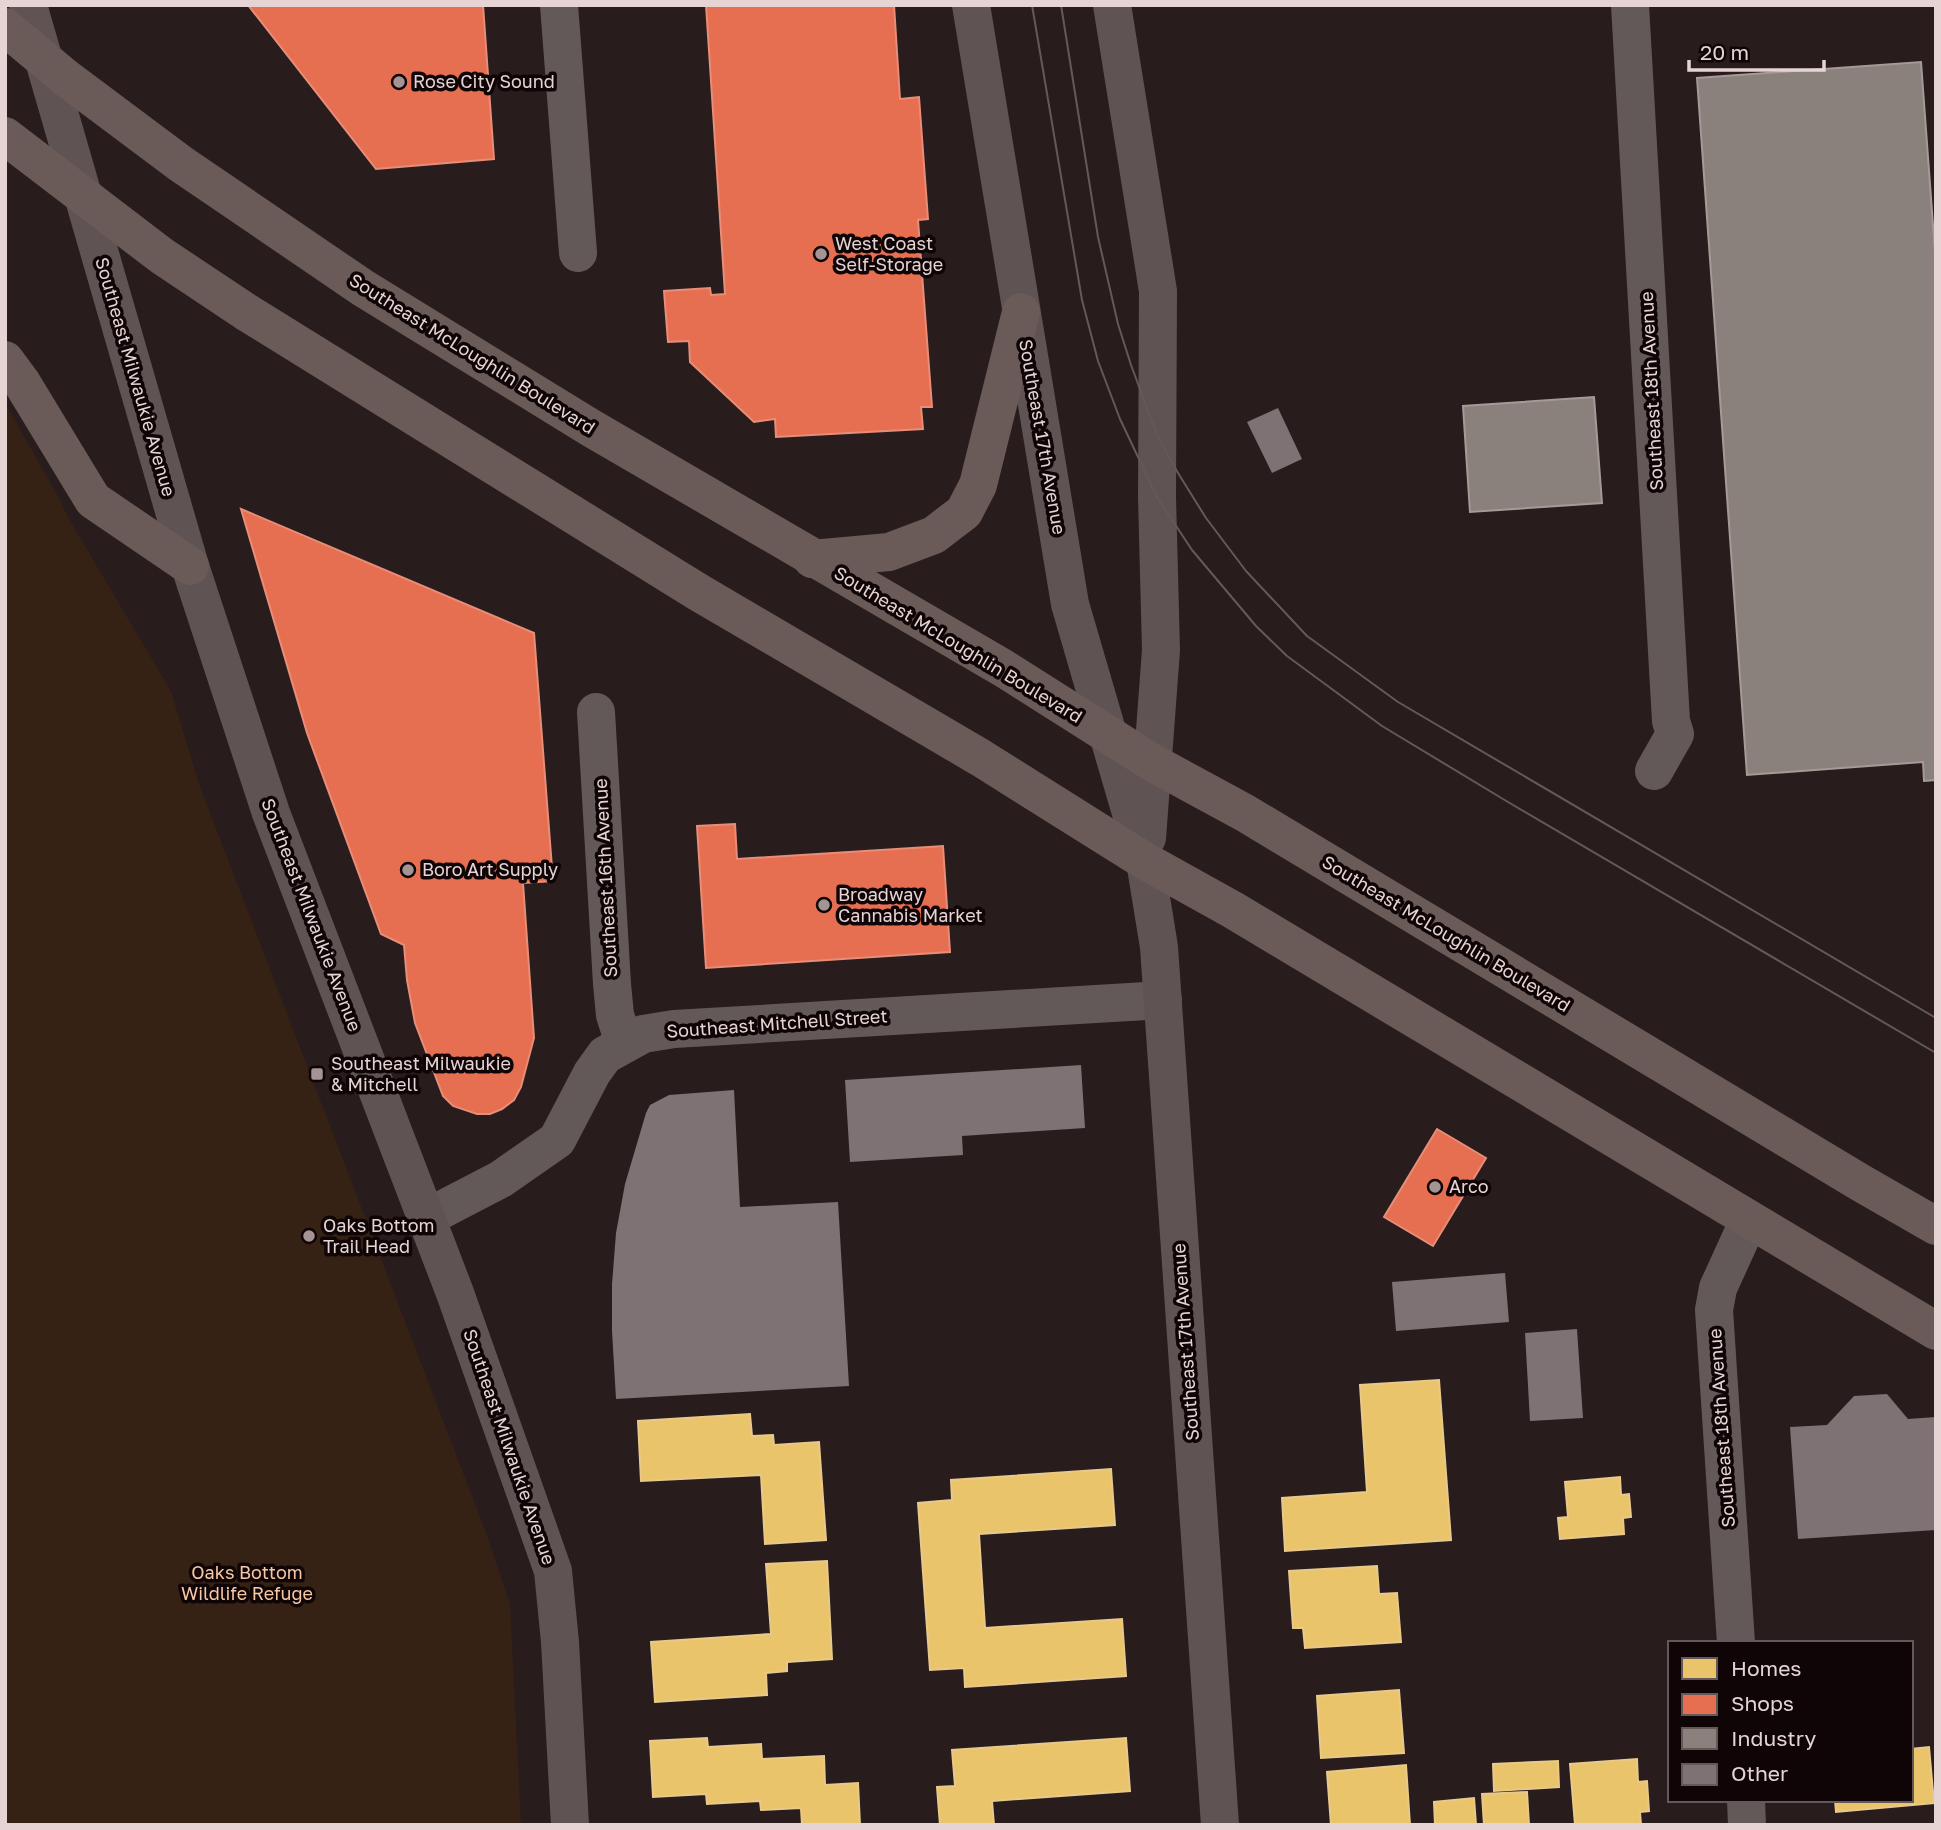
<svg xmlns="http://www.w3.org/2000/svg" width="1941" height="1830" viewBox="0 0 1941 1830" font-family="'Golos Text',sans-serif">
  <rect width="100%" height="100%" fill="#291c1d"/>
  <path fill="#352214" d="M 5,403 L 57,494 L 69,519 L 171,691 L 199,784 L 485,1530 L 510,1604 L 521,1825 L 5,1825 Z"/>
  <g fill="#e9c46a" stroke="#e8c98a" stroke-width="2">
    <path d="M 1439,1380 L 1451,1540 L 1285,1551 L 1282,1498 L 1367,1492 L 1360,1385 Z"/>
    <path d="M 750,1414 L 752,1436 L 773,1435 L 774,1445 L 819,1442 L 826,1540 L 765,1544 L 761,1475 L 641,1481 L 638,1421 Z"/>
    <path d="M 1111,1469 L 1115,1525 L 979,1534 L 985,1628 L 1122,1619 L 1126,1676 L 965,1687 L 964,1668 L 930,1670 L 918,1503 L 952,1500 L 951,1480 Z"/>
    <path d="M 1620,1477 L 1621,1495 L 1629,1494 L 1631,1517 L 1623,1518 L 1624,1534 L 1560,1539 L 1558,1518 L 1568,1517 L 1565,1482 Z"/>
    <path d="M 827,1561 L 832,1659 L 787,1662 L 787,1671 L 766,1673 L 767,1695 L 655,1702 L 651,1642 L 771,1634 L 766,1564 Z"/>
    <path d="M 1377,1566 L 1379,1594 L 1397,1593 L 1401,1642 L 1305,1648 L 1303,1628 L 1293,1628 L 1289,1571 Z"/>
    <path d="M 1399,1690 L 1404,1753 L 1321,1758 L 1317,1696 Z"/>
    <path d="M 707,1738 L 708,1747 L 761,1744 L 762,1759 L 824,1756 L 825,1785 L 858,1783 L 860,1825 L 802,1825 L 801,1808 L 761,1810 L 760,1801 L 707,1804 L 706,1794 L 653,1797 L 650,1741 Z"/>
    <path d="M 1126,1738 L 1130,1791 L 992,1801 L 994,1825 L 940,1825 L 937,1787 L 955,1786 L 952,1750 Z"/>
    <path d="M 1929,1747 L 1934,1803 L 1836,1812 L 1835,1800 L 1911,1800 L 1911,1749 Z"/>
    <path d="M 1637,1759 L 1638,1782 L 1647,1781 L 1649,1811 L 1640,1812 L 1641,1825 L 1575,1825 L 1570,1764 Z"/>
    <path d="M 1558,1761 L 1559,1787 L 1494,1791 L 1493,1764 Z"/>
    <path d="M 1406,1765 L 1410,1825 L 1331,1825 L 1327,1772 Z"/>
    <path d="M 1527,1792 L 1529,1825 L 1484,1825 L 1482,1794 Z"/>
    <path d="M 1474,1798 L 1476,1825 L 1435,1825 L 1434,1802 Z"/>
  </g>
  <g fill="#e76f51" stroke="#e78d78" stroke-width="2">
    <path d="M 248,5 L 483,5 L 494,159 L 376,169 Z"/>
    <path d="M 706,5 L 894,5 L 900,99 L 919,97 L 928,219 L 918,220 L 932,407 L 921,407 L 923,429 L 776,437 L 775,419 L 754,422 L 690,362 L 689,341 L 668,342 L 664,291 L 710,288 L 711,295 L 725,294 Z"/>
    <path d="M 241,509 L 534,633 L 553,881 L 523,883 L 534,1038 L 521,1087 L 514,1100 L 502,1109 L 490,1114 L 477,1114 L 453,1106 L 443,1096 L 415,1023 L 407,980 L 404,945 L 381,934 L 307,733 Z"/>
    <path d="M 735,824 L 737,859 L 943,846 L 950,952 L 706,968 L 697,826 Z"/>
    <path d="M 1437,1129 L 1486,1158 L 1433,1246 L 1384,1217 Z"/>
  </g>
  <g fill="#8a817c" stroke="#a69a96" stroke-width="2">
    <path d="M 1921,62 L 1936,266 L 1936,780 L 1924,781 L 1923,762 L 1747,775 L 1697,78 Z"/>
    <path d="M 1594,397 L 1602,503 L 1470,512 L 1463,406 Z"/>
  </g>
  <g fill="#7e7275">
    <path d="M 1278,408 L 1302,459 L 1272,473 L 1247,422 Z"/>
    <path d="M 1081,1065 L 1085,1128 L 962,1136 L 963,1155 L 850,1162 L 845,1080 Z"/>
    <path d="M 734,1090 L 740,1207 L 838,1202 L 849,1386 L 616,1399 L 612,1331 L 612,1284 L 616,1233 L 625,1184 L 646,1113 L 650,1105 L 669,1095 Z"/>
    <path d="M 1505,1273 L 1509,1322 L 1396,1331 L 1392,1282 Z"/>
    <path d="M 1577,1329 L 1583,1418 L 1530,1421 L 1525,1333 Z"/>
    <path d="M 1887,1394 L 1908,1419 L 1936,1417 L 1936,1530 L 1798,1539 L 1790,1427 L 1827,1425 L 1854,1396 Z"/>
  </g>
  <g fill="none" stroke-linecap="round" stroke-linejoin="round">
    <g stroke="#645959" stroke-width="38">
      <path d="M 559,5 L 578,253"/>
      <path d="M 1630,5 L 1671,721 L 1675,734 L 1654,771"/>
      <path d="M 596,712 L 612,984 L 615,1015 L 624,1043"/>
      <path d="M 426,1218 L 501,1179 L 557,1140 L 592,1073 L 605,1055 L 643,1034 L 674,1029 L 1163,1000"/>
      <path d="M 1736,1643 L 1714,1310 L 1718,1288 L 1749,1220"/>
      <path d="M 1746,1800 L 1747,1825"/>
    </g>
    <g stroke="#605353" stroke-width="38">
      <path d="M 28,5 L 190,566 L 271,813 L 455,1293 L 553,1571 L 560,1642 L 570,1825"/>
      <path d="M 971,5 L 1070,604 L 1145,861 L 1159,947 L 1220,1825"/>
      <path d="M 1112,5 L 1158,291 L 1157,497 L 1161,650 L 1147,838"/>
    </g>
    <g stroke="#6a5a58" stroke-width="38">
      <path d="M 5,27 L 66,78 L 181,164 L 363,288 L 591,428 L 1003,668 L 1153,763 L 1245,813 L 1861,1183 L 1936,1226"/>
      <path d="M 5,136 L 162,256 L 246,312 L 698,592 L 981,758 L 1145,861 L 1233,910 L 1936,1331"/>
      <path d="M 5,360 L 22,383 L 93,500 L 190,566"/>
      <path d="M 812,559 L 889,552 L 934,535 L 964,512 L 978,485 L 1021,312"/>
    </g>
    <g stroke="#645959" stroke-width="2">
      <path d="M 1032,5 L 1082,300 L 1098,361 L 1120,419 L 1157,497 L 1192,550 L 1256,626 L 1287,656 L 1382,726 L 1508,802 L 1936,1053"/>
      <path d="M 1061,5 L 1098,237 L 1118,324 L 1131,365 L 1157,435 L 1178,473 L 1206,518 L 1246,571 L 1307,636 L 1398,702 L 1936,1018"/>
    </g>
  </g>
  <g fill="#a49494" stroke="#0f0506" stroke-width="2.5">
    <circle cx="399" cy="82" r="7"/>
    <circle cx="821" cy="254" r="7"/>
    <circle cx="408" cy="870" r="7"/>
    <circle cx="824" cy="905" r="7"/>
    <rect x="310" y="1067" width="14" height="14" rx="3.5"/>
    <circle cx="1435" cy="1187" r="7"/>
    <circle cx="309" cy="1236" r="7"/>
  </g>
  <g text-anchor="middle" stroke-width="7" stroke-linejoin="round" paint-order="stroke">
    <g font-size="18" fill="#e6d4d4" stroke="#0f0506" text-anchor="start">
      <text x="413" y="88">Rose City Sound</text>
      <text x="835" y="250">West Coast<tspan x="835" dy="21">Self-Storage</tspan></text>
      <text x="422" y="876">Boro Art Supply</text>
      <text x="838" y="901">Broadway<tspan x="838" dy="21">Cannabis Market</tspan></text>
      <text x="331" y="1070">Southeast Milwaukie<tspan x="331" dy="21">&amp; Mitchell</tspan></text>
      <text x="1449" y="1193">Arco</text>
      <text x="323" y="1232">Oaks Bottom<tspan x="323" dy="21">Trail Head</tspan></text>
    </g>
    <g font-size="18" fill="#e6d4d4" stroke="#0f0506">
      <text transform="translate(472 354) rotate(32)" y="6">Southeast McLoughlin Boulevard</text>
      <text transform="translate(135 377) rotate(74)" y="6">Southeast Milwaukie Avenue</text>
      <text transform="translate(1652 391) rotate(-93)" y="6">Southeast 18th Avenue</text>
      <text transform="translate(1042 437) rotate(80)" y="6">Southeast 17th Avenue</text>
      <text transform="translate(958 645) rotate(31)" y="6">Southeast McLoughlin Boulevard</text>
      <text transform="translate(606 878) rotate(-93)" y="6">Southeast 16th Avenue</text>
      <text transform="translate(311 915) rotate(69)" y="6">Southeast Milwaukie Avenue</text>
      <text transform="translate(1446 934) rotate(31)" y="6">Southeast McLoughlin Boulevard</text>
      <text transform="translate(777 1024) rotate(-4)" y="6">Southeast Mitchell Street</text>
      <text transform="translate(1186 1342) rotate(-94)" y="6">Southeast 17th Avenue</text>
      <text transform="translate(1722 1428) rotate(-94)" y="6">Southeast 18th Avenue</text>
      <text transform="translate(509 1447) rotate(71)" y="6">Southeast Milwaukie Avenue</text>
    </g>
    <g font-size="18" fill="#f8c7a4" stroke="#0f0506">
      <text x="247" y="1579">Oaks Bottom<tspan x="247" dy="21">Wildlife Refuge</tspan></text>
    </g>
  </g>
  <rect width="1941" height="1830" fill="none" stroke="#e6d4d4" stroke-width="14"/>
  <rect x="1668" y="1641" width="245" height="161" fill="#0f0506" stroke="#655858" stroke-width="2"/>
  <rect x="1682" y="1658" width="35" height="21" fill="#e9c46a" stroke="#655858" stroke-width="2"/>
  <text x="1731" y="1676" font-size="21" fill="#e6d4d4">Homes</text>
  <rect x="1682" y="1694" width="35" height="21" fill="#e76f51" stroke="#655858" stroke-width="2"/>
  <text x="1731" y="1711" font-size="21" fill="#e6d4d4">Shops</text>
  <rect x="1682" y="1728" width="35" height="21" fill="#8a817c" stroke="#655858" stroke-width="2"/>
  <text x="1731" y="1746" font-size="21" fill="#e6d4d4">Industry</text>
  <rect x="1682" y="1764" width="35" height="21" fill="#7e7275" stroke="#655858" stroke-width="2"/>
  <text x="1731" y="1781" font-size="21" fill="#e6d4d4">Other</text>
  <path d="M1689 60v10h135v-10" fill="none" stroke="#e6d4d4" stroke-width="3.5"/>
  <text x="1700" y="60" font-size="21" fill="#e6d4d4" stroke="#0f0506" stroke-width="5" paint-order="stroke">20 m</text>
</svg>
